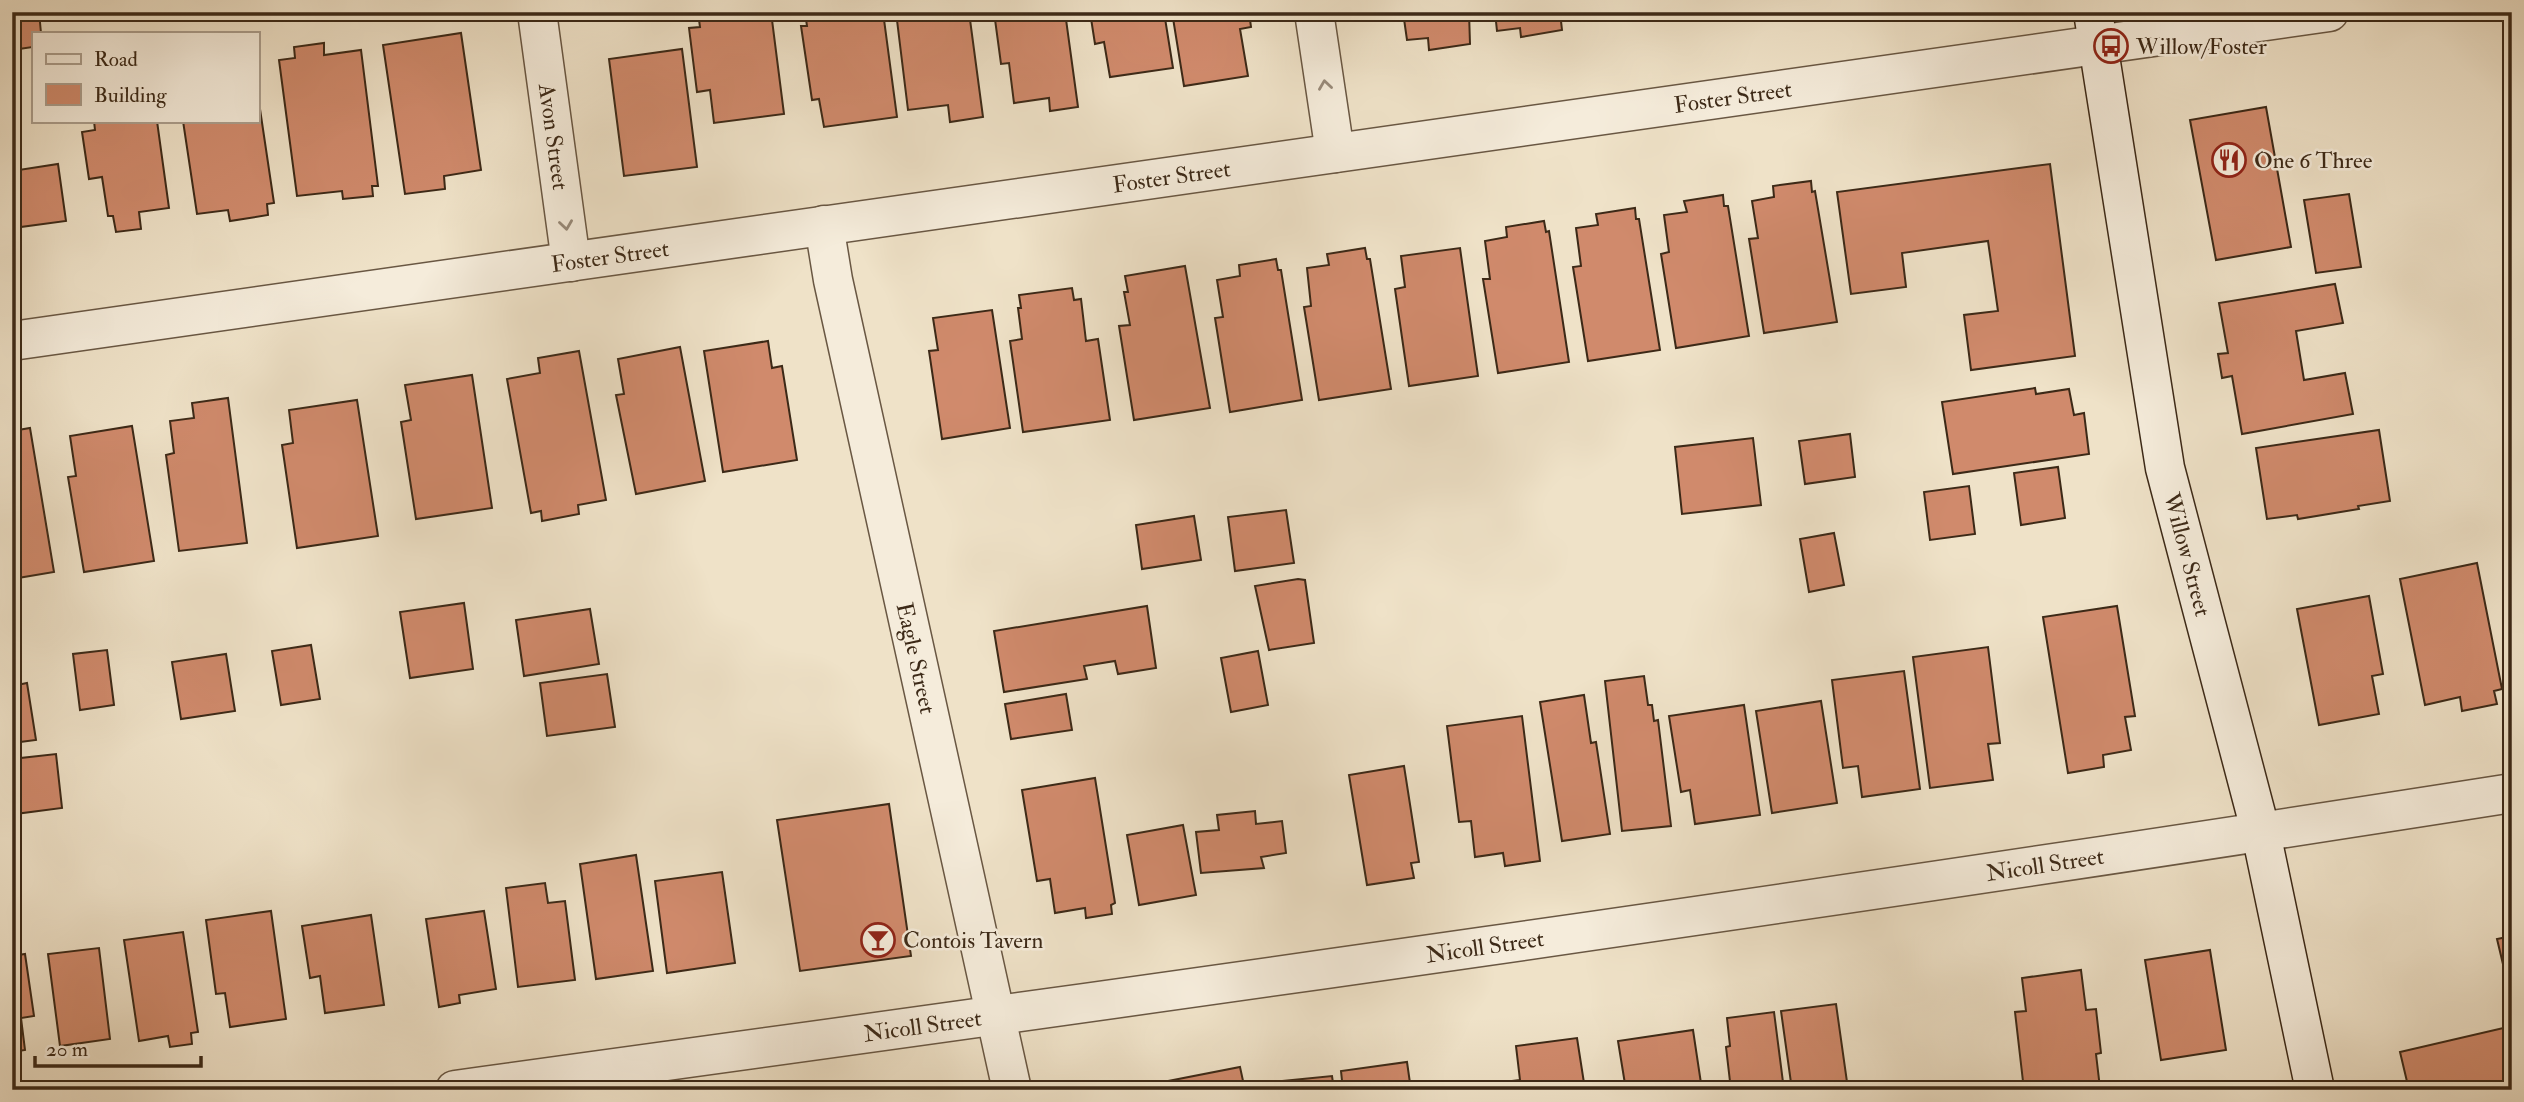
<svg xmlns="http://www.w3.org/2000/svg" width="2524" height="1102" viewBox="0 0 2524 1102" font-family="'IM FELL Double Pica',serif">
  <rect width="100%" height="100%" fill="#efe2c8"/>
  <filter id="stains"><feTurbulence type="fractalNoise" baseFrequency=".00286" numOctaves="4"/><feColorMatrix values="0 0 0 0 .2 0 0 0 0 .09 0 0 0 0 .02 0 0 0 .5 -.17"/></filter>
  <radialGradient id="worn" r=".72"><stop offset=".6" stop-color="#630" stop-opacity="0"/><stop offset="1" stop-color="#630" stop-opacity=".3"/></radialGradient>
  <g fill="#d08a6c" stroke="#3c2917" stroke-width="2">
    <path d="M 39,12 L 41,33 L 33,33 L 33,47 L 12,50 L 12,15 Z"/>
    <path d="M 698,12 L 771,12 L 784,114 L 714,123 L 710,90 L 697,92 L 689,28 L 700,27 Z"/>
    <path d="M 805,12 L 883,12 L 897,117 L 824,127 L 819,99 L 812,100 L 801,26 L 807,26 Z"/>
    <path d="M 896,12 L 969,12 L 983,117 L 950,122 L 948,105 L 908,110 Z"/>
    <path d="M 994,12 L 1065,12 L 1078,107 L 1050,111 L 1049,98 L 1014,103 L 1009,63 L 1001,64 Z"/>
    <path d="M 1090,12 L 1164,12 L 1173,68 L 1110,77 L 1104,42 L 1095,44 Z"/>
    <path d="M 1172,12 L 1249,12 L 1251,27 L 1240,29 L 1248,76 L 1184,86 Z"/>
    <path d="M 1403,12 L 1469,12 L 1470,44 L 1429,50 L 1428,38 L 1407,40 Z"/>
    <path d="M 1495,12 L 1564,12 L 1566,21 L 1561,21 L 1562,30 L 1521,37 L 1520,28 L 1497,31 Z"/>
    <path d="M 461,33 L 481,170 L 444,176 L 445,189 L 405,194 L 383,45 Z"/>
    <path d="M 324,43 L 324,55 L 361,50 L 378,186 L 372,186 L 373,196 L 343,199 L 342,191 L 297,196 L 279,60 L 295,58 L 294,47 Z"/>
    <path d="M 682,49 L 697,167 L 624,176 L 609,59 Z"/>
    <path d="M 257,89 L 274,203 L 267,204 L 268,215 L 230,221 L 228,210 L 197,214 L 183,121 L 257,121 Z"/>
    <path d="M 2266,107 L 2291,247 L 2216,260 L 2190,120 Z"/>
    <path d="M 94,121 L 157,121 L 169,208 L 139,212 L 141,229 L 116,232 L 113,216 L 108,216 L 102,177 L 89,179 L 82,132 L 95,130 Z"/>
    <path d="M 58,164 L 66,221 L 13,228 L 12,171 Z"/>
    <path d="M 2050,164 L 2075,356 L 1971,370 L 1964,315 L 1998,311 L 1988,241 L 1902,253 L 1906,287 L 1851,294 L 1837,192 Z"/>
    <path d="M 1811,181 L 1812,192 L 1815,191 L 1837,322 L 1764,333 L 1749,239 L 1758,238 L 1752,201 L 1774,197 L 1773,186 Z"/>
    <path d="M 2349,194 L 2361,267 L 2316,273 L 2304,200 Z"/>
    <path d="M 1723,195 L 1724,206 L 1728,206 L 1749,336 L 1676,348 L 1661,254 L 1669,252 L 1664,215 L 1687,212 L 1684,201 Z"/>
    <path d="M 1635,208 L 1636,219 L 1639,219 L 1660,350 L 1588,361 L 1573,267 L 1581,266 L 1576,228 L 1598,225 L 1596,214 Z"/>
    <path d="M 1544,221 L 1546,232 L 1549,231 L 1569,362 L 1498,373 L 1483,279 L 1490,279 L 1485,241 L 1507,237 L 1506,227 Z"/>
    <path d="M 1365,248 L 1367,259 L 1370,259 L 1391,389 L 1319,400 L 1304,307 L 1311,306 L 1307,268 L 1329,265 L 1327,254 Z"/>
    <path d="M 1460,248 L 1478,376 L 1409,386 L 1395,289 L 1405,287 L 1401,256 Z"/>
    <path d="M 1276,259 L 1278,270 L 1281,270 L 1302,400 L 1230,412 L 1215,318 L 1223,317 L 1217,280 L 1240,276 L 1239,265 Z"/>
    <path d="M 1185,266 L 1210,408 L 1134,420 L 1119,326 L 1130,325 L 1124,292 L 1128,292 L 1125,276 Z"/>
    <path d="M 2335,284 L 2343,323 L 2296,331 L 2304,380 L 2345,373 L 2353,414 L 2242,434 L 2232,376 L 2222,378 L 2218,354 L 2228,353 L 2219,303 Z"/>
    <path d="M 1072,288 L 1074,300 L 1081,299 L 1086,341 L 1098,339 L 1110,420 L 1023,432 L 1010,341 L 1022,339 L 1018,308 L 1021,308 L 1019,295 Z"/>
    <path d="M 992,310 L 1010,428 L 942,439 L 929,351 L 938,350 L 933,318 Z"/>
    <path d="M 768,341 L 772,368 L 782,366 L 797,460 L 723,472 L 704,351 Z"/>
    <path d="M 680,347 L 705,481 L 636,494 L 616,395 L 624,394 L 618,359 Z"/>
    <path d="M 579,351 L 606,500 L 578,505 L 579,514 L 542,521 L 541,511 L 531,513 L 507,379 L 540,373 L 538,358 Z"/>
    <path d="M 472,375 L 492,508 L 416,519 L 401,422 L 411,420 L 405,385 Z"/>
    <path d="M 2035,388 L 2036,394 L 2069,389 L 2074,415 L 2084,413 L 2089,454 L 1953,474 L 1942,402 Z"/>
    <path d="M 228,398 L 247,543 L 179,551 L 166,455 L 174,453 L 170,421 L 194,418 L 192,403 Z"/>
    <path d="M 357,400 L 378,536 L 297,548 L 282,445 L 293,443 L 289,410 Z"/>
    <path d="M 132,426 L 154,561 L 84,572 L 68,477 L 76,476 L 70,436 Z"/>
    <path d="M 30,428 L 54,572 L 12,579 L 12,431 Z"/>
    <path d="M 2379,430 L 2390,501 L 2358,506 L 2359,509 L 2298,519 L 2297,515 L 2267,519 L 2256,448 Z"/>
    <path d="M 1850,434 L 1855,477 L 1805,484 L 1799,441 Z"/>
    <path d="M 1753,438 L 1761,505 L 1682,514 L 1675,447 Z"/>
    <path d="M 2058,467 L 2065,518 L 2021,525 L 2014,473 Z"/>
    <path d="M 1969,486 L 1975,534 L 1930,540 L 1924,492 Z"/>
    <path d="M 1286,510 L 1294,563 L 1235,571 L 1228,517 Z"/>
    <path d="M 1194,516 L 1201,560 L 1142,569 L 1136,525 Z"/>
    <path d="M 1834,533 L 1844,585 L 1809,592 L 1800,539 Z"/>
    <path d="M 2477,563 L 2502,689 L 2494,691 L 2497,704 L 2462,711 L 2460,697 L 2425,705 L 2400,579 Z"/>
    <path d="M 1298,579 L 1305,580 L 1314,643 L 1269,650 L 1255,586 Z"/>
    <path d="M 2369,596 L 2383,674 L 2372,676 L 2379,714 L 2319,725 L 2297,609 Z"/>
    <path d="M 464,603 L 473,669 L 410,678 L 400,612 Z"/>
    <path d="M 1147,606 L 1156,668 L 1118,674 L 1115,661 L 1084,666 L 1087,679 L 1004,692 L 994,631 Z"/>
    <path d="M 2117,606 L 2135,716 L 2125,717 L 2131,750 L 2103,755 L 2104,767 L 2068,773 L 2043,617 Z"/>
    <path d="M 590,609 L 599,664 L 524,676 L 516,620 Z"/>
    <path d="M 311,645 L 320,699 L 281,705 L 272,651 Z"/>
    <path d="M 1988,647 L 2000,743 L 1988,744 L 1993,780 L 1930,788 L 1913,657 Z"/>
    <path d="M 107,650 L 114,705 L 80,710 L 73,654 Z"/>
    <path d="M 1258,651 L 1268,705 L 1231,712 L 1221,658 Z"/>
    <path d="M 226,654 L 235,711 L 181,719 L 172,662 Z"/>
    <path d="M 1904,671 L 1920,789 L 1862,797 L 1858,766 L 1843,768 L 1832,680 Z"/>
    <path d="M 607,674 L 615,727 L 547,736 L 540,683 Z"/>
    <path d="M 1644,676 L 1648,705 L 1652,705 L 1654,721 L 1658,720 L 1671,826 L 1622,831 L 1605,681 Z"/>
    <path d="M 27,683 L 36,740 L 12,743 L 12,686 Z"/>
    <path d="M 1066,694 L 1072,730 L 1011,739 L 1005,704 Z"/>
    <path d="M 1584,695 L 1591,743 L 1596,742 L 1610,834 L 1562,841 L 1540,702 Z"/>
    <path d="M 1821,701 L 1837,803 L 1772,813 L 1756,711 Z"/>
    <path d="M 1744,705 L 1760,815 L 1695,824 L 1690,790 L 1681,792 L 1669,716 Z"/>
    <path d="M 1522,716 L 1540,861 L 1505,866 L 1503,853 L 1475,857 L 1471,821 L 1459,822 L 1447,726 Z"/>
    <path d="M 56,754 L 62,808 L 15,814 L 12,759 Z"/>
    <path d="M 1404,766 L 1419,862 L 1411,863 L 1414,878 L 1367,885 L 1349,775 Z"/>
    <path d="M 1095,778 L 1115,903 L 1111,905 L 1112,914 L 1086,918 L 1085,908 L 1055,913 L 1050,879 L 1037,881 L 1022,790 Z"/>
    <path d="M 889,804 L 911,956 L 800,971 L 777,820 Z"/>
    <path d="M 1255,811 L 1256,824 L 1282,821 L 1286,853 L 1261,857 L 1264,868 L 1201,873 L 1196,832 L 1219,830 L 1217,815 Z"/>
    <path d="M 1183,825 L 1196,895 L 1139,905 L 1127,835 Z"/>
    <path d="M 636,855 L 653,971 L 596,979 L 580,864 Z"/>
    <path d="M 722,872 L 735,963 L 667,973 L 655,881 Z"/>
    <path d="M 545,883 L 548,903 L 565,901 L 575,980 L 518,987 L 506,888 Z"/>
    <path d="M 271,911 L 286,1019 L 230,1027 L 225,993 L 216,994 L 206,920 Z"/>
    <path d="M 484,911 L 496,989 L 459,995 L 460,1003 L 439,1007 L 426,919 Z"/>
    <path d="M 371,915 L 384,1005 L 325,1013 L 320,976 L 310,978 L 302,926 Z"/>
    <path d="M 183,932 L 198,1032 L 191,1033 L 192,1044 L 170,1047 L 168,1036 L 139,1041 L 124,940 Z"/>
    <path d="M 2512,936 L 2512,1002 L 2497,939 Z"/>
    <path d="M 99,948 L 110,1039 L 60,1046 L 48,954 Z"/>
    <path d="M 2210,950 L 2226,1050 L 2161,1060 L 2145,960 Z"/>
    <path d="M 25,954 L 34,1016 L 21,1018 L 25,1050 L 12,1052 L 12,956 Z"/>
    <path d="M 2081,970 L 2086,1010 L 2096,1009 L 2101,1053 L 2096,1054 L 2100,1088 L 2024,1090 L 2015,1012 L 2026,1011 L 2022,978 Z"/>
    <path d="M 1836,1004 L 1848,1089 L 1792,1090 L 1781,1011 Z"/>
    <path d="M 1774,1012 L 1784,1090 L 1731,1090 L 1726,1047 L 1730,1046 L 1727,1018 Z"/>
    <path d="M 2512,1026 L 2512,1090 L 2409,1090 L 2400,1052 Z"/>
    <path d="M 1693,1030 L 1702,1090 L 1621,1090 L 1621,1084 L 1625,1084 L 1618,1041 Z"/>
    <path d="M 1577,1038 L 1584,1083 L 1590,1083 L 1591,1090 L 1513,1090 L 1511,1081 L 1520,1080 L 1516,1046 Z"/>
    <path d="M 1407,1062 L 1411,1090 L 1343,1090 L 1341,1071 Z"/>
    <path d="M 1240,1067 L 1245,1090 L 1122,1090 Z"/>
    <path d="M 1332,1076 L 1334,1090 L 1274,1090 L 1273,1082 Z"/>
  </g>
  <g fill="none" stroke-linecap="round" stroke-linejoin="round">
    <g stroke="#695743" stroke-width="41">
      <g id="minor">
        <path id="s1" d="M 537,12 L 571,262"/>
        <path d="M 1314,12 L 1335,153"/>
        <path id="s2" d="M 824,225 L 833,280 L 1012,1090"/>
        <path id="s3" d="M 12,341 L 2329,12"/>
        <path id="s4" d="M 455,1090 C 1142,996 1828,900 2512,793"/>
      </g>
    </g>
    <g stroke="#3c2917" stroke-width="41">
      <g id="secondary">
        <path id="s5" d="M 2093,12 L 2165,468 L 2261,833 L 2315,1090"/>
      </g>
    </g>
    <use href="#minor" stroke="#f5ecdb" stroke-width="38"/>
    <use href="#secondary" stroke="#f5ecdb" stroke-width="38"/>
  </g>
  <defs><path id="oneway-chevron" d="M-2-3.5L2.5 0L-2 3.5" fill="none" stroke-width="1.6" stroke-linecap="round" stroke-linejoin="round" transform="scale(1.75)"/></defs>
  <g stroke="#988a79">
    <use href="#oneway-chevron" transform="translate(1325 85) rotate(-98)"/>
    <use href="#oneway-chevron" transform="translate(566 225) rotate(82)"/>
  </g>
  <defs>
    <g id="bus-ring" transform="scale(1.75)"><circle r="9.5" fill="#f5ecdb" stroke="#8f2418" stroke-width="1.5"/><path d="M-5-6H5V4H4V6H2V4H-2V6H-4V4H-5ZM-3.5-4V0h7V-4ZM-3.5 1.2v1.5H-2V1.2ZM2 1.2v1.5H3.5V1.2Z" fill="#8f2418"/></g>
    <g id="restaurant-ring" transform="scale(1.75)"><circle r="9.5" fill="#f5ecdb" stroke="#8f2418" stroke-width="1.5"/><path d="M-5-6h1v4h1v-4h1v4h1v-4h1v5L-1.5 .5V6h-2V.5L-5-1ZM5-6V6H3V1.5H1.5Q1.5-4 5-6Z" fill="#8f2418"/></g>
    <g id="bar-ring" transform="scale(1.75)"><circle r="9.5" fill="#f5ecdb" stroke="#8f2418" stroke-width="1.5"/><path d="M-6-5H6L.8 .8V4.5H3.5V6h-7V4.5H-.8V.8Z" fill="#8f2418"/></g>
  </defs>
  <g fill-rule="evenodd">
    <use href="#bus-ring" x="2111" y="46"/>
    <use href="#restaurant-ring" x="2229" y="160"/>
    <use href="#bar-ring" x="878" y="940"/>
  </g>
  <g text-anchor="middle" stroke-width="5" stroke-linejoin="round" paint-order="stroke">
    <g font-size="23" fill="#3c2917" stroke="#f5ecdb" text-anchor="start">
      <text x="2136" y="54">Willow/Foster</text>
      <text x="2254" y="168">One 6 Three</text>
      <text x="903" y="948">Contois Tavern</text>
    </g>
    <g font-size="23" fill="#3c2917" stroke="#f5ecdb">
      <text dy="8" stroke="none"><textPath href="#s3" startOffset="1738">Foster Street</textPath></text>
      <text dy="8" stroke="none"><textPath href="#s1" startOffset="126">Avon Street</textPath></text>
      <text dy="8" stroke="none"><textPath href="#s3" startOffset="1171">Foster Street</textPath></text>
      <text dy="8" stroke="none"><textPath href="#s3" startOffset="604">Foster Street</textPath></text>
      <text dy="8" stroke="none"><textPath href="#s5" startOffset="551">Willow Street</textPath></text>
      <text dy="8" stroke="none"><textPath href="#s2" startOffset="443">Eagle Street</textPath></text>
      <text dy="8" stroke="none"><textPath href="#s4" startOffset="1606">Nicoll Street</textPath></text>
      <text dy="8" stroke="none"><textPath href="#s4" startOffset="1040">Nicoll Street</textPath></text>
      <text dy="8" stroke="none"><textPath href="#s4" startOffset="472">Nicoll Street</textPath></text>
    </g>
  </g>
  <rect width="2524" height="1102" fill="none" stroke="#efe2c8" stroke-width="42"/>
  <rect x="14" y="14" width="2496" height="1074" fill="none" stroke="#3c2917" stroke-width="3.5"/>
  <rect x="21" y="21" width="2482" height="1060" fill="none" stroke="#3c2917" stroke-width="2"/>
  <rect x="32" y="32" width="228" height="91" fill="#f5ecdb" stroke="#ab9e8d" stroke-width="2"/>
  <rect x="46" y="54" width="35" height="10" fill="#f5ecdb" stroke="#ab9e8d" stroke-width="2"/>
  <text x="94" y="66" font-size="21" fill="#3c2917">Road</text>
  <rect x="46" y="84" width="35" height="21" fill="#d08a6c" stroke="#ab9e8d" stroke-width="2"/>
  <text x="94" y="102" font-size="21" fill="#3c2917">Building</text>
  <path d="M35 1056v10h166v-10" fill="none" stroke="#3c2917" stroke-width="3.5"/>
  <text x="46" y="1056" font-size="21" fill="#3c2917" stroke="#f5ecdb" stroke-width="5" paint-order="stroke">20 m</text>
  <rect width="100%" height="100%" filter="url(#stains)"/>
  <rect width="100%" height="100%" fill="url(#worn)"/>
</svg>
